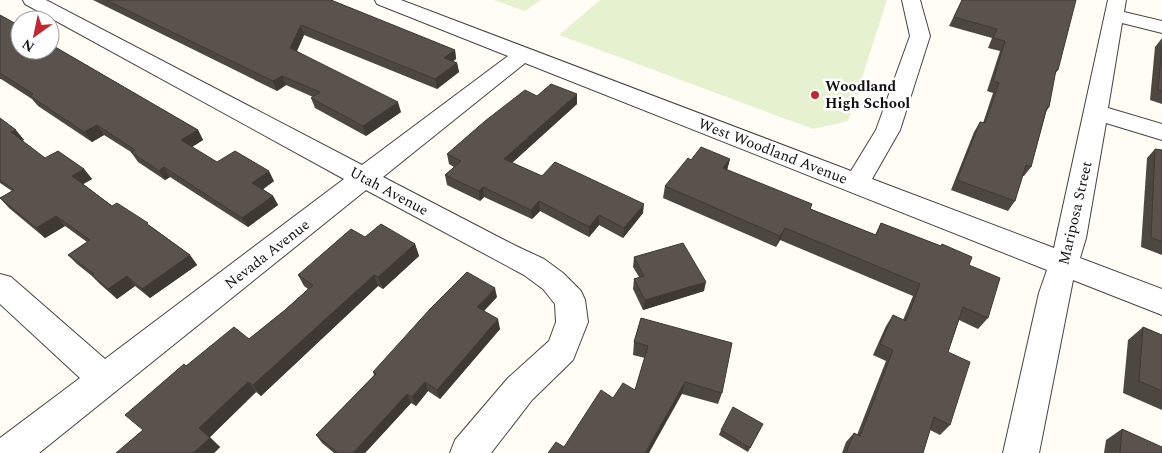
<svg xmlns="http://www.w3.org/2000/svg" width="1162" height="453" viewBox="0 0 1162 453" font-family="Spectral,serif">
  <rect width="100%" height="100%" fill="#fffdf5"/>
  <g fill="#e6f2cf">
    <path d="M 494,0 L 541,0 L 525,11 Z"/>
    <path d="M 600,0 L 887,0 L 848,121 L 813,129 L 559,35 Z"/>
  </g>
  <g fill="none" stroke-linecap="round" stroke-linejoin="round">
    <g stroke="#444" stroke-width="2">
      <path id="minor" d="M 23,0 L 46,0 L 362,165 L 508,56 L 377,4 L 375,0 L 401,0 L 851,171 L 876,130 L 910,36 L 902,0 L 920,0 L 930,36 L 900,130 L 872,179 L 1054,248 L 1108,0 L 1126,0 L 1124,12 L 1162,21 L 1162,33 L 1122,23 L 1108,108 L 1162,124 L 1162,140 L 1106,123 L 1086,238 L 1080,258 L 1162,289 L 1162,315 L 1073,280 L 1039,453 L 1003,453 L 1039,293 L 1047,270 L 525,63 L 383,177 L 516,246 L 544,259 L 563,273 L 581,291 L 585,300 L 588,322 L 573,360 L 532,400 L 491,453 L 450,453 L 455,440 L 508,378 L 549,341 L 556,322 L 555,304 L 543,289 L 524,275 L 366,190 L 39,453 L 0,453 L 0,438 L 80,378 L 0,304 L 0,274 L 11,277 L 105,359 L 344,179 L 25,4 Z"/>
    </g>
    <use href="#minor" fill="#fff" fill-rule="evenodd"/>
  </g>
  <g fill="#4d4742">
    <path d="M 93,0 L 331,0 L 455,50 L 456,59 L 453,61 L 457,63 L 459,72 L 437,89 L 304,35 L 297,51 L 401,112 L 366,136 L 315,108 L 311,98 L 313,97 L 286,85 L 277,91 Z"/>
    <path d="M 962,0 L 1058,70 L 1055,74 L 1049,107 L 1046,112 L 1031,167 L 1024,176 L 1022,176 L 1015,201 L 1008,211 L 951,190 L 974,132 L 980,122 L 983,123 L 993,93 L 987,91 L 1000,51 L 988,48 L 992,38 L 949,26 Z"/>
    <path d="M 0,15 L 198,130 L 203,140 L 192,147 L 217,162 L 274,181 L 263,189 L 273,196 L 278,205 L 248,227 L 170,177 L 165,180 L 138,162 L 131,152 L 104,135 L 92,142 L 38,106 L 32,99 L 1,79 L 0,79 Z"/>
    <path d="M 1162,38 L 1162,104 L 1150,100 L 1155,47 Z"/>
    <path d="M 537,96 L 577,104 L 512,163 L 542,176 L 643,213 L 623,238 L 599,225 L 589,237 L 540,211 L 532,219 L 484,197 L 480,201 L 447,185 L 445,175 L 454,167 L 449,164 L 447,154 Z"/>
    <path d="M 0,118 L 24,140 L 22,141 L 45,158 L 84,169 L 92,179 L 83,184 L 112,206 L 152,227 L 190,255 L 197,265 L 150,298 L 135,286 L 117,299 L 101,285 L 92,276 L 77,264 L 68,255 L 87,242 L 65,226 L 45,238 L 9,208 L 0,198 L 12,191 L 0,183 Z"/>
    <path d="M 1155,149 L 1162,150 L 1162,255 L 1141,247 L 1147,158 Z"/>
    <path d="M 730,159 L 727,170 L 811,209 L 875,235 L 881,223 L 941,246 L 942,244 L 969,265 L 988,318 L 978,329 L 959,320 L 948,352 L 950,425 L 940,435 L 930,430 L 923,453 L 842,453 L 846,442 L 854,433 L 857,435 L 886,361 L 873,355 L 886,326 L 893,315 L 903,320 L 913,296 L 780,240 L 776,247 L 663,198 L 665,186 L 691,160 Z"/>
    <path d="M 365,237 L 415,244 L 419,256 L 383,289 L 378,286 L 261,396 L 256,392 L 210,437 L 220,447 L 214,453 L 116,453 L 143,430 L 186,366 L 249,339 L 285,310 L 308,289 L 304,286 L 298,275 Z"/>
    <path d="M 634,257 L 704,291 L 643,310 L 633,289 L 634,279 L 639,277 L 633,267 Z"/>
    <path d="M 497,297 L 484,311 L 500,329 L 440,399 L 428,391 L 416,406 L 411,403 L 365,453 L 334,453 L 322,443 L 316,435 L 374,375 L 373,372 Z"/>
    <path d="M 641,318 L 722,393 L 718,404 L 682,394 L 564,447 L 613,398 L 635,390 L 645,358 L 633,355 L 634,342 Z"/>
    <path d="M 1143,327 L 1162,335 L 1162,410 L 1123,393 L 1128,340 Z"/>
    <path d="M 763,424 L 748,452 L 719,435 L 721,430 Z"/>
    <path d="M 1122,429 L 1162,453 L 1104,453 L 1106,440 Z"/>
  </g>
  <g fill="#3f3936">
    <path d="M 301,25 L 304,35 L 294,57 L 290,48 Z"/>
    <path d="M 455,50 L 456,59 L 446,67 L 444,58 Z"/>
    <path d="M 457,63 L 459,72 L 437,89 L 435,79 Z"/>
    <path d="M 282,76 L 286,85 L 277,91 L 273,81 Z"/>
    <path d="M 577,94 L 577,104 L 505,169 L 504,159 Z"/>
    <path d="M 398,102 L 401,112 L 366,136 L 363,126 Z"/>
    <path d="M 97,125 L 104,135 L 92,142 L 84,132 Z"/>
    <path d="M 16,130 L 24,140 L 20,142 L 11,132 Z"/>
    <path d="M 198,130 L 203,140 L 187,150 L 181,140 Z"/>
    <path d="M 730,159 L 727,170 L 723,168 Z"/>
    <path d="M 164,167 L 170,177 L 165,180 L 159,171 Z"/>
    <path d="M 84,169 L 92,179 L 80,186 L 72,176 Z"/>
    <path d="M 269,171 L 274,181 L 258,193 L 252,183 Z"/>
    <path d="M 483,187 L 484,197 L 480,201 L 479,191 Z"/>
    <path d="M 273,196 L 278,205 L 248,227 L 242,218 Z"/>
    <path d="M 539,201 L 540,211 L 532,219 L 531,210 Z"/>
    <path d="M 644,204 L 643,213 L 623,238 L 624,228 Z"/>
    <path d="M 599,215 L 599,225 L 589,237 L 589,227 Z"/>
    <path d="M 56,216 L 65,226 L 45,238 L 36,228 Z"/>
    <path d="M 785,228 L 780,240 L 776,247 L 780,236 Z"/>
    <path d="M 415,244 L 419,256 L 383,289 L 378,277 Z"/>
    <path d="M 190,255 L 197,265 L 150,298 L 142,289 Z"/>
    <path d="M 374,275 L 378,286 L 261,396 L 253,385 Z"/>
    <path d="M 127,276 L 135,286 L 117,299 L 108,289 Z"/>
    <path d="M 706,282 L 704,291 L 643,310 L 645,300 Z"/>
    <path d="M 495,288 L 497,297 L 479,316 L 477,307 Z"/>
    <path d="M 498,319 L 500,329 L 440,399 L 437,390 Z"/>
    <path d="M 248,382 L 256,392 L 209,438 L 199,428 Z"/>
    <path d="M 425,382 L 428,391 L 416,406 L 412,397 Z"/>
    <path d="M 685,382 L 682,394 L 649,453 L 645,453 Z"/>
    <path d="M 407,394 L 411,403 L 365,453 L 353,453 Z"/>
    <path d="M 210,438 L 220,447 L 214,453 L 193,453 Z"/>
  </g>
  <g fill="#5a524d" stroke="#3f3936">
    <path d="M 106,0 L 331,0 L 455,50 L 444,58 L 457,63 L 435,79 L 301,25 L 290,48 L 398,102 L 363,126 L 311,98 L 320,92 L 282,76 L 273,81 Z"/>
    <path d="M 962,0 L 1076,0 L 1058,70 L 1056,70 L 1049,107 L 1047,107 L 1031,167 L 1026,165 L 1015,201 L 957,180 L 980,122 L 985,123 L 999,83 L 993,81 L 1005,41 L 993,38 L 997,29 L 954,17 Z"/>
    <path d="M 0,15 L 20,26 L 20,50 L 50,50 L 50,44 L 198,130 L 181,140 L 217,162 L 235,151 L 269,171 L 252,183 L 273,196 L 242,218 L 164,167 L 159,171 L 131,152 L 135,150 L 97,125 L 84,132 L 30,96 L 33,94 L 0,73 Z"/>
    <path d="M 1162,45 L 1162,91 L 1158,90 Z"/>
    <path d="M 551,84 L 577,94 L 504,159 L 542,176 L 555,162 L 644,204 L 624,228 L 599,215 L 589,227 L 539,201 L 531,210 L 483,187 L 479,191 L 445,175 L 461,161 L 447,154 L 485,121 L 525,90 L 537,96 Z"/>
    <path d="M 0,118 L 16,130 L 11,132 L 45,158 L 58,151 L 84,169 L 72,176 L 112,206 L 117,203 L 148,223 L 147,224 L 190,255 L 142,289 L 127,276 L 108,289 L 92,275 L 94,274 L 68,255 L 90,240 L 56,216 L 36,228 L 0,198 L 14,190 L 0,180 Z"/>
    <path d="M 701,147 L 730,159 L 723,168 L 812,204 L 810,209 L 876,235 L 881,223 L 941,246 L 942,244 L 972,257 L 969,265 L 1000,278 L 988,318 L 963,307 L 948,352 L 970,362 L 950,425 L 934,417 L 923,453 L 846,453 L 854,433 L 860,436 L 893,350 L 880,344 L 893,315 L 906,321 L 920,284 L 785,228 L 780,236 L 665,186 L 688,158 L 691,160 Z"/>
    <path d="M 1155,149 L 1162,150 L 1162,241 L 1151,238 Z"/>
    <path d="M 381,224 L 415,244 L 378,277 L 374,275 L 253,385 L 248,382 L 199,428 L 210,438 L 193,453 L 116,453 L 143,430 L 125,415 L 184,364 L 186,366 L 234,327 L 249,339 L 285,310 L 313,285 L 298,275 L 351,229 L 365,237 Z"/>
    <path d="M 683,243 L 706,282 L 645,300 L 634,279 L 644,276 L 634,257 Z"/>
    <path d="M 467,272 L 495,288 L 477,307 L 498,319 L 437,390 L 425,382 L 412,397 L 407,394 L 353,453 L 338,453 L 316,435 L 376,374 L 373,372 L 430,309 Z"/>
    <path d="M 641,318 L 732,343 L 722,393 L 685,382 L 645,453 L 548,453 L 556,442 L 564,447 L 601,390 L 613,398 L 623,383 L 635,390 L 648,346 L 634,342 Z"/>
    <path d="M 1143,327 L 1162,335 L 1162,391 L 1139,381 Z"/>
    <path d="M 733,407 L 763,424 L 750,448 L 721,430 Z"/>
    <path d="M 1122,429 L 1162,447 L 1162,453 L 1120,453 Z"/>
  </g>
  <circle fill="#c4262e" stroke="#fff" stroke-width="2" cx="815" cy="95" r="5"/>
  <g text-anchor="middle" stroke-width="5" stroke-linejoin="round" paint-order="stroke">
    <g font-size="15" font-weight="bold" fill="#111" stroke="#fff" text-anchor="start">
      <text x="825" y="91">Woodland<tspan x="825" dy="17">High School</tspan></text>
    </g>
    <g font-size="15" fill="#111" stroke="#fff">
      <text transform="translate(773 151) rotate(21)" y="5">West Woodland Avenue</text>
      <text transform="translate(389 191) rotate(28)" y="5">Utah Avenue</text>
      <text transform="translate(1075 213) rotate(-77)" y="5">Mariposa Street</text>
      <text transform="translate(267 254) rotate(-38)" y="5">Nevada Avenue</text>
    </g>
  </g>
  <g transform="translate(35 35) rotate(213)"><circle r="24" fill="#ffffff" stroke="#a0a0a0"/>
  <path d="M0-4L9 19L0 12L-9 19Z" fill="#c4262e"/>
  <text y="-8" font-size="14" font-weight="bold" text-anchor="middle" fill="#111111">N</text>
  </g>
</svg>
